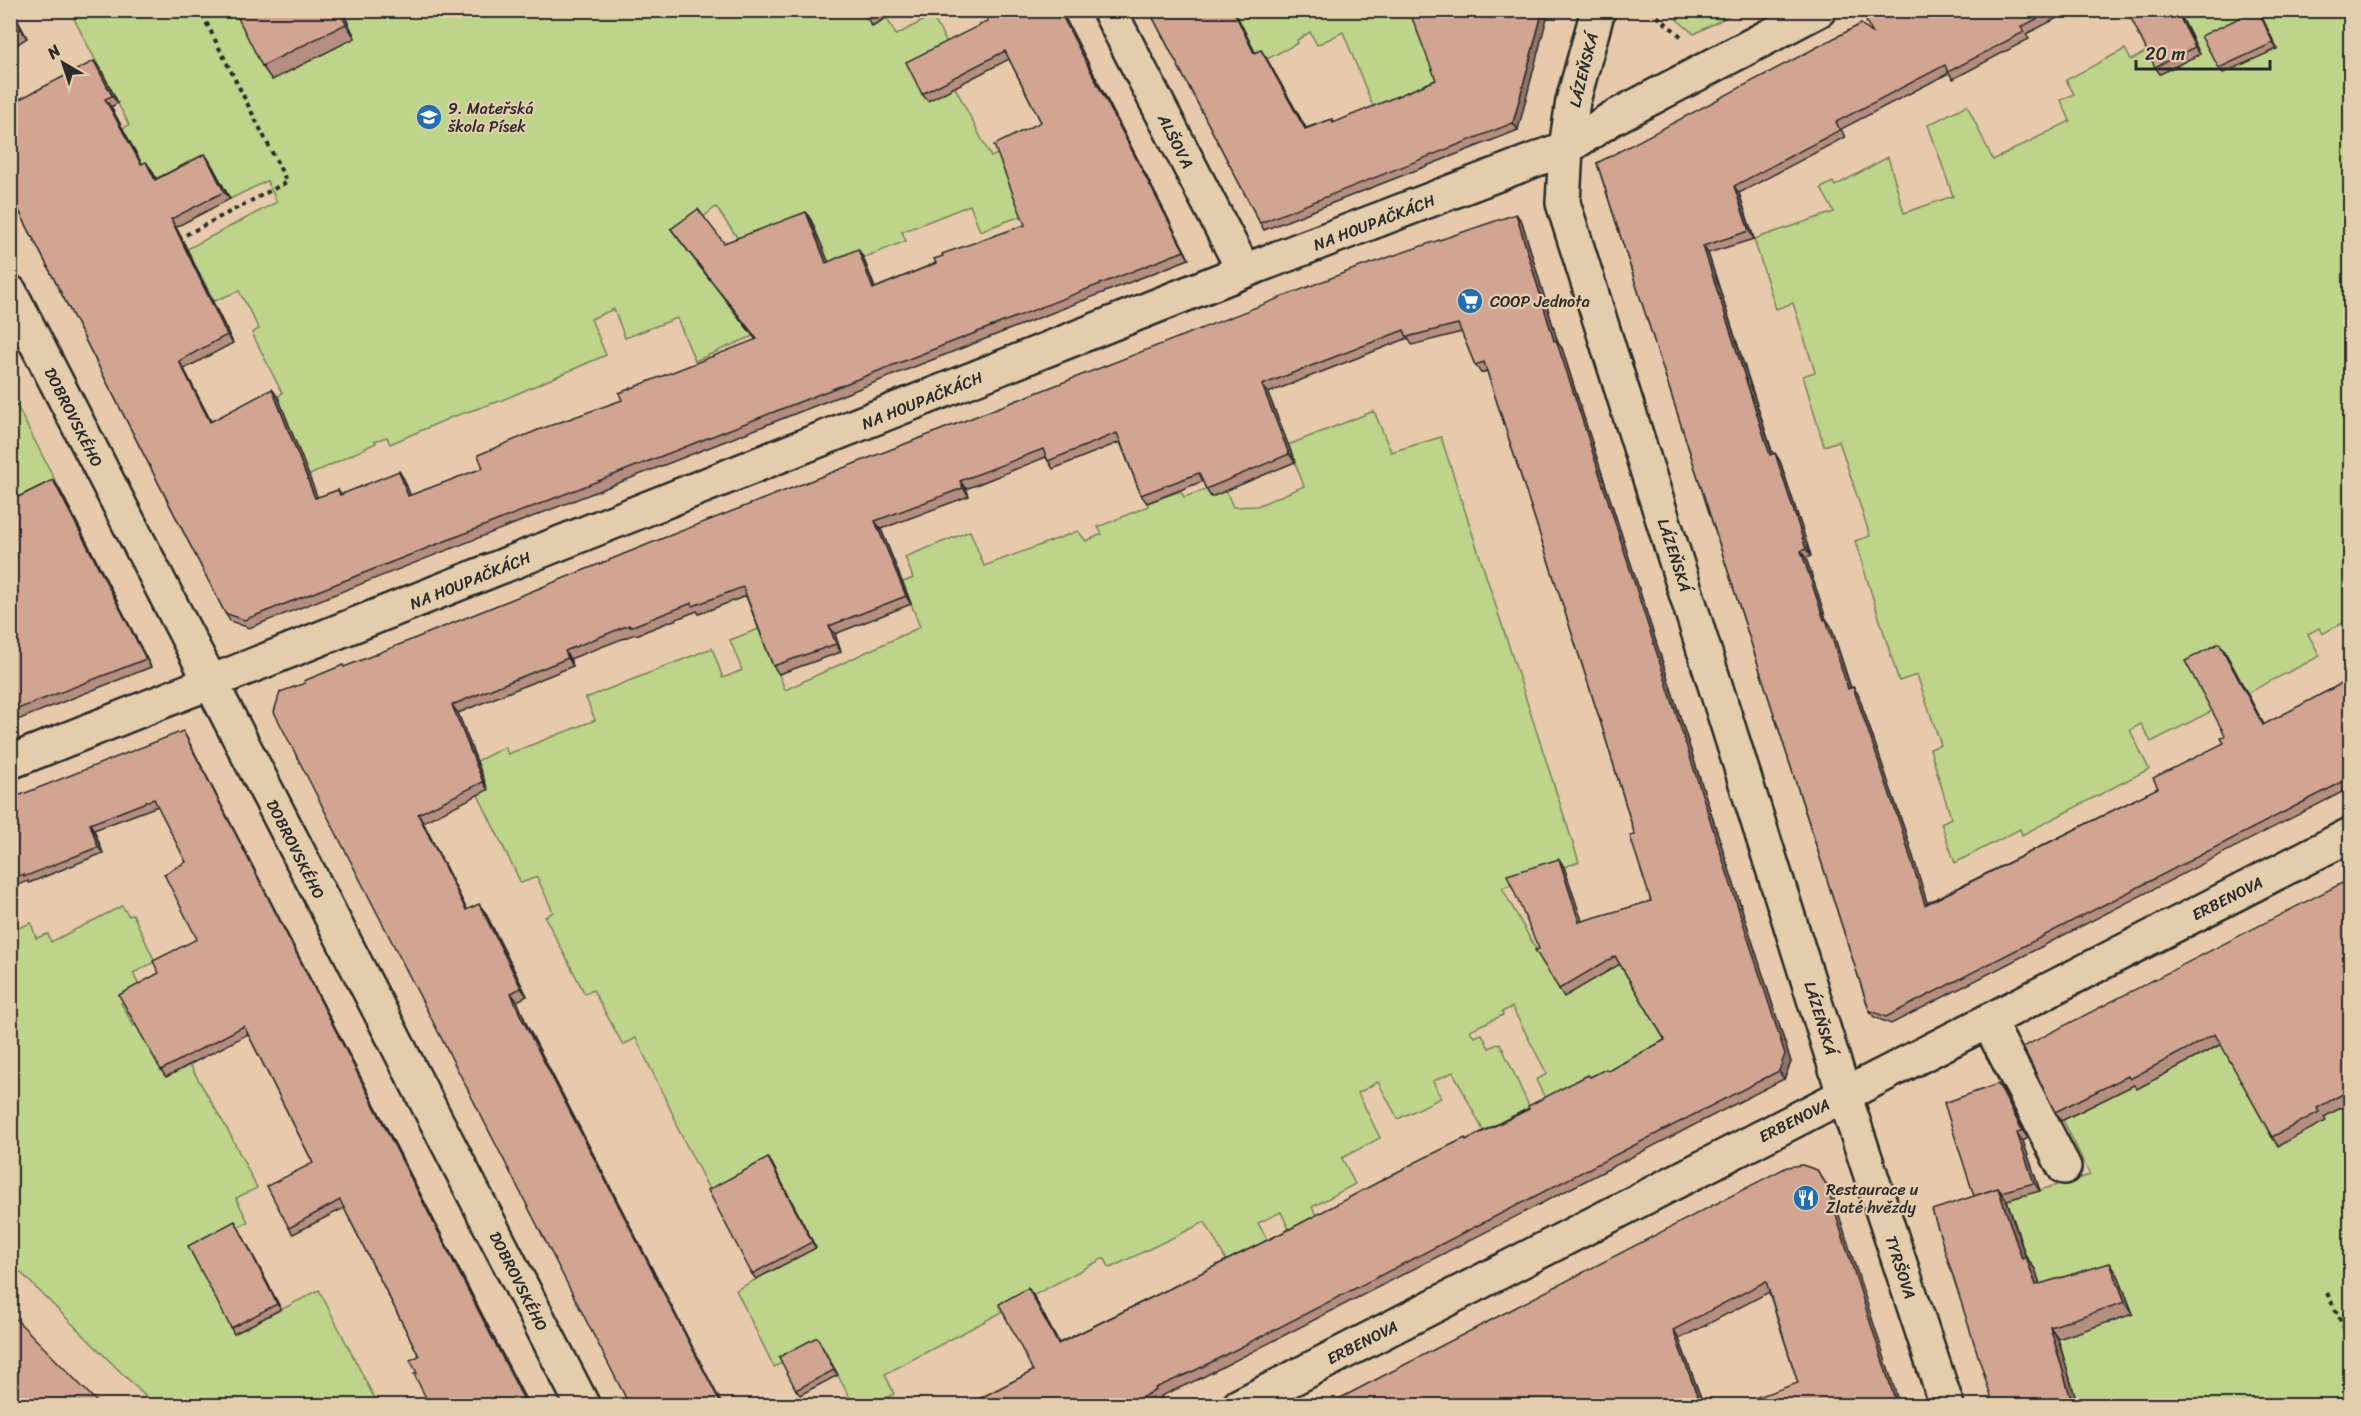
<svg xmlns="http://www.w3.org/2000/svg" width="2361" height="1416" viewBox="0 0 2361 1416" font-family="Sriracha,sans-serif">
  <rect width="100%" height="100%" fill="#e7caab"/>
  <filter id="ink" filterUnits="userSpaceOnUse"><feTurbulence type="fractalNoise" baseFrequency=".0167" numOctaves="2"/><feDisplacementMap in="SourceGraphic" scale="12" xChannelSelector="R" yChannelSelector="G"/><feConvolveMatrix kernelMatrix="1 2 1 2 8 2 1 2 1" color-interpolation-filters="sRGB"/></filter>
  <g filter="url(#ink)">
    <g fill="#bdd48a" stroke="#74805a" stroke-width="1.5">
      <path d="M 864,10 L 872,26 L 887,18 L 896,35 L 932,16 L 951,50 L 955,87 L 991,157 L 999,153 L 1024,215 L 980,231 L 970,205 L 902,232 L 906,241 L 832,270 L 743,246 L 716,207 L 677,237 L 762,332 L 695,361 L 677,318 L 625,338 L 614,309 L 591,319 L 606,355 L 500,401 L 452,417 L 390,444 L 387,437 L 375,441 L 376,443 L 308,476 L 278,397 L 282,393 L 252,333 L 259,329 L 239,291 L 214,301 L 187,249 L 277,202 L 267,181 L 230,199 L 210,162 L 161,188 L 152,170 L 146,172 L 134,149 L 108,163 L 97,142 L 129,125 L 70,11 Z"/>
      <path d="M 2194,10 L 2350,11 L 2350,619 L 2322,634 L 2319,628 L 2308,634 L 2320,656 L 2151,742 L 2141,724 L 2130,730 L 2149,769 L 2022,835 L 2020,829 L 1955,863 L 1941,823 L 1951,818 L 1930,749 L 1941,745 L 1917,675 L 1899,681 L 1855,541 L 1870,536 L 1839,441 L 1824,446 L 1803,376 L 1815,372 L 1793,303 L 1776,309 L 1754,239 L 1834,212 L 1821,188 L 1833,182 L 1835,186 L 1888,157 L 1904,213 L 1953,196 L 1928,125 L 1967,105 L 1993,160 L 2070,121 L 2061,100 L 2074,94 L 2066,80 L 2125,49 L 2131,60 L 2147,51 L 2141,38 L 2137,35 L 2182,11 L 2185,15 Z"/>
      <path d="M 1234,11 L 1411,11 L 1445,94 L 1376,114 L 1343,32 L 1317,45 L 1310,32 L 1297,40 L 1298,43 L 1263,61 L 1262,74 Z"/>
      <path d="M 1667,11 L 1738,11 L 1694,34 Z"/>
      <path d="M 17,406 L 59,488 L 11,513 L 11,409 Z"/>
      <path d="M 1374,411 L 1391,452 L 1441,437 L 1579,862 L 1502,888 L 1541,958 L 1618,933 L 1683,1042 L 1549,1106 L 1536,1080 L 1547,1074 L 1512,1007 L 1502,1012 L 1503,1015 L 1470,1030 L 1474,1037 L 1482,1034 L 1489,1048 L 1500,1043 L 1534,1117 L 1488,1140 L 1453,1072 L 1433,1081 L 1441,1098 L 1398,1119 L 1378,1082 L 1358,1093 L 1380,1138 L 1342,1158 L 1355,1184 L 1312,1207 L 1320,1224 L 1293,1238 L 1281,1212 L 1258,1223 L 1272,1248 L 1231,1269 L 1205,1222 L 1110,1268 L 1104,1258 L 885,1374 L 894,1394 L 871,1405 L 854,1405 L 820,1343 L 774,1367 L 736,1290 L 815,1248 L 712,1195 L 676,1125 L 677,1123 L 636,1038 L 623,1045 L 593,990 L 585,994 L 545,917 L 553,912 L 537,877 L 521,883 L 478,795 L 477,761 L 505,747 L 508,754 L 595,720 L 586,698 L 712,648 L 723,678 L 742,670 L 730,640 L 761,628 L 785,690 L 920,627 L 903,582 L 913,578 L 905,557 L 970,531 L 984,566 L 1078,531 L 1086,541 L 1102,534 L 1098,527 L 1148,506 L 1147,503 L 1181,491 L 1184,497 L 1208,489 L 1211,497 L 1226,491 L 1233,507 L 1257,506 L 1304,486 L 1288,445 Z"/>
      <path d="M 122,906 L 129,916 L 133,914 L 155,962 L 133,973 L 142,992 L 121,1003 L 134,1026 L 137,1024 L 166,1077 L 190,1065 L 230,1134 L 257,1188 L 236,1198 L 248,1222 L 192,1251 L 234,1334 L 319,1290 L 378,1405 L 154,1405 L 11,1263 L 10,931 L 31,923 L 36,938 L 48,934 L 51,942 Z"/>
      <path d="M 2350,978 L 2350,1405 L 2077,1405 L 2058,1338 L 2035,1270 L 2026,1272 L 2018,1234 L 2007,1200 L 2090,1175 L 2063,1120 L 2132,1081 L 2137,1088 Z"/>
    </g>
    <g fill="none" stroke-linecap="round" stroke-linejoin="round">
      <g stroke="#2b2b2b" stroke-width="38">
        <g id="minor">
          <path d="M 1109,10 L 1244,271"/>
          <path d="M 1598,10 L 1573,101 L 1566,148 L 1563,203 L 1844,1094 L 1947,1406"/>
          <path d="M 10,292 L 583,1406"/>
          <path d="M 10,762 L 1244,271 L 1566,148 L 1611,119 L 1819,10"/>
          <path d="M 1988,1021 L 2064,1167"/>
          <path d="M 1239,1406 L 2350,835"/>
        </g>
      </g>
      <g stroke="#2b2b2b" stroke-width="4" stroke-dasharray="4.5 4.5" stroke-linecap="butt">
        <path d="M 1650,10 L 1682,37"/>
        <path d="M 178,239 L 287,182 L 200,10"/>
        <path d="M 2327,1293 L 2350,1340"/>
      </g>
      <use href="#minor" stroke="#e3cdac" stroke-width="33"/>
    </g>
    <g fill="#b48e7e" stroke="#2b2b2b" stroke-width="1.5">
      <path d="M 10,10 L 12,10 L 27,38 L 10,49 Z"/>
      <path d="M 342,10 L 355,38 L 272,80 L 262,66 Z"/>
      <path d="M 862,10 L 899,10 L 872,26 Z"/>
      <path d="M 983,10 L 1061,10 L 1189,259 L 249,628 L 230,621 L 225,613 L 10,193 L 100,68 L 118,103 L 111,107 L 142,164 L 151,169 L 156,179 L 205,154 L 210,162 L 230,199 L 176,227 L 233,343 L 184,369 L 211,421 L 278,397 L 317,498 L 338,490 L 341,494 L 404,479 L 410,496 L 483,468 L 622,400 L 756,340 L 671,229 L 724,243 L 811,220 L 828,262 L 863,257 L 875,288 L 936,263 L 943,256 L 1025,225 L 1041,122 L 1009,59 L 928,101 L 922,94 L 988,21 Z"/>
      <path d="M 1149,10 L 1234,10 L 1255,53 L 1265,56 L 1306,128 L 1332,119 L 1335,123 L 1436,80 L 1448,10 L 1518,130 L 1264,230 L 1260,223 Z"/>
      <path d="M 1886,10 L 2073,10 L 2026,34 L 2029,39 L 1953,79 L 1949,73 L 1841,129 L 1845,137 L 1739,193 L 1754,239 L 1708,253 L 1773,454 L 1780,461 L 1811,556 L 1806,558 L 1826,619 L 1831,626 L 1851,688 L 1853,687 L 1858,694 L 1906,834 L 1927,903 L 2158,788 L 2224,743 L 2225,735 L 2224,650 L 2264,725 L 2350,679 L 2350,788 L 1891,1024 L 1874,1017 L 1869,1010 L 1597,163 L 1873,34 Z"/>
      <path d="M 2178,10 L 2200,54 L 2160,74 L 2155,67 Z"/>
      <path d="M 2258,10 L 2261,15 L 2277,49 L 2223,73 L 2219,68 Z"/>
      <path d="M 1516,214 L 1522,222 L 1558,343 L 1562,348 L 1577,396 L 1791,1062 L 1784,1079 L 1199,1379 L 1161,1396 L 1162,1398 L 1147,1406 L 965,1406 L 1033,1371 L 1028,1288 L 1034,1297 L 1059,1343 L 1288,1230 L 1590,1077 L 1608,1071 L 1665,1040 L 1620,964 L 1564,997 L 1559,989 L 1539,949 L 1559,859 L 1564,867 L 1582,922 L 1651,901 L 1635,835 L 1600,720 L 1487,371 L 1481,373 L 1475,365 L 1462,332 L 1412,345 L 1408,338 L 1268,393 L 1295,462 L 1211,497 L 1206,489 L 1203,481 L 1147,503 L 1141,495 L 1120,442 L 1053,469 L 1046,457 L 966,489 L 969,496 L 881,529 L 911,604 L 835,634 L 841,652 L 779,674 L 773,666 L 746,596 L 699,614 L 697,611 L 636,635 L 635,634 L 570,659 L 573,666 L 458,713 L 488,790 L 423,822 L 467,910 L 485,912 L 527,996 L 517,1001 L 527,1025 L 305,683 Z"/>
      <path d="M 10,393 L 17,406 L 10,409 Z"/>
      <path d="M 53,480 L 59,488 L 151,667 L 10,723 L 10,501 Z"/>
      <path d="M 187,738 L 529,1406 L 430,1406 L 417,1373 L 419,1356 L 344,1208 L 293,1234 L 289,1228 L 313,1163 L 248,1034 L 166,1077 L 161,1070 L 159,973 L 197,939 L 186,862 L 158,806 L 94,830 L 103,853 L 29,883 L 28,881 L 10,888 L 10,799 Z"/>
      <path d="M 2350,879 L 2350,1103 L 2324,1117 L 2326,1121 L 2278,1146 L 2272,1137 L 2221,1044 L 2137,1089 L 2134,1085 L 2061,1121 L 2055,1112 Z"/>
      <path d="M 2004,1092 L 2028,1138 L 2023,1141 L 2040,1191 L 2007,1200 L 2026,1257 L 2035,1269 L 2040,1284 L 2118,1275 L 2133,1314 L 2058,1339 L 2078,1406 L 1994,1406 L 1974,1196 Z"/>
      <path d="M 768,1158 L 772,1164 L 816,1248 L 756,1279 L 752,1274 Z"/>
      <path d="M 1832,1193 L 1798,1383 L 1769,1292 L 1679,1339 L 1704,1406 L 1325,1406 Z"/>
      <path d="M 235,1221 L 238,1227 L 281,1309 L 234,1334 L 231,1328 Z"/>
      <path d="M 820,1343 L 838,1375 L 800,1395 L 796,1390 Z"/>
    </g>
    <g fill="#927466" stroke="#2b2b2b" stroke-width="1.5">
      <path d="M 11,10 L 12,10 L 27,38 L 21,29 Z"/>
      <path d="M 339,10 L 342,10 L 355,38 L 346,24 Z"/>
      <path d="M 1059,10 L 1061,10 L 1189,259 L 1184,251 Z"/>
      <path d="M 1233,10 L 1234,10 L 1259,60 L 1254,53 Z"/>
      <path d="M 1543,10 L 1549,10 L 1518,130 L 1513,123 Z"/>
      <path d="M 2176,10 L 2178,10 L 2200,54 L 2195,47 Z"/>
      <path d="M 2258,10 L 2261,15 L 2277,49 L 2273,43 Z"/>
      <path d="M 1261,50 L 1265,56 L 1310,135 L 1305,129 Z"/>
      <path d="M 94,61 L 100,68 L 118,103 L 112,96 Z"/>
      <path d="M 105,99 L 111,107 L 146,172 L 141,164 Z"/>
      <path d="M 205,154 L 210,162 L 230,199 L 224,192 Z"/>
      <path d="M 146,162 L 151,169 L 161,188 L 155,180 Z"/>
      <path d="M 1734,186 L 1739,193 L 1754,239 L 1749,231 Z"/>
      <path d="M 806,212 L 811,220 L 832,270 L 826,263 Z"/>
      <path d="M 1516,214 L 1522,222 L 1558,343 L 1562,348 L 1577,396 L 1791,1062 L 1784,1079 L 1779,1071 L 1554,341 Z"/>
      <path d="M 171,219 L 176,227 L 233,343 L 227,335 Z"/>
      <path d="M 1703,246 L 1708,253 L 1775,462 L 1770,455 Z"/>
      <path d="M 858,249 L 863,257 L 878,296 L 873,289 Z"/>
      <path d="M 179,361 L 184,369 L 215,430 L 210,422 Z"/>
      <path d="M 1262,385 L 1268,393 L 1295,462 L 1289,454 Z"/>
      <path d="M 272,389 L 278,397 L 321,506 L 315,498 Z"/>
      <path d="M 1775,453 L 1780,461 L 1811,556 L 1806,549 Z"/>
      <path d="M 399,471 L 404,479 L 414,504 L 408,496 Z"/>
      <path d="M 53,480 L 59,488 L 151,667 L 146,659 Z"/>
      <path d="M 960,481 L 966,489 L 969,496 L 963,488 Z"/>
      <path d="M 875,521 L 881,529 L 911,604 L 906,596 Z"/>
      <path d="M 1801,551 L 1806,558 L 1826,619 L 1831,626 L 1853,696 L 1848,689 L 1824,620 Z"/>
      <path d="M 829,626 L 835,634 L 841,652 L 836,644 Z"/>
      <path d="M 2219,643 L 2224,650 L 2268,732 L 2263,725 Z"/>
      <path d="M 565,651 L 570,659 L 573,666 L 568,658 Z"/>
      <path d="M 1853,687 L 1858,694 L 1906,834 L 1930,912 L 1925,905 Z"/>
      <path d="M 452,705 L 458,713 L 488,790 L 483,782 Z"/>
      <path d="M 183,731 L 187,738 L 529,1406 L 527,1406 Z"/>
      <path d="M 418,814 L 423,822 L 471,918 L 466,910 Z"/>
      <path d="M 90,824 L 94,830 L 103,853 L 98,847 Z"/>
      <path d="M 1559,859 L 1564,867 L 1585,930 L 1579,922 Z"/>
      <path d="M 479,904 L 485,912 L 527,996 L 521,988 Z"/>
      <path d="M 511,993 L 517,1001 L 527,1025 L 723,1406 L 722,1406 L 521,1017 Z"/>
      <path d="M 1998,1084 L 2004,1092 L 2028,1138 L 2022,1130 Z"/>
      <path d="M 2017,1133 L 2023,1141 L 2040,1191 L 2034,1183 Z"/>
      <path d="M 768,1158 L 772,1164 L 816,1248 L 812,1242 Z"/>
      <path d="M 1817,1170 L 1832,1193 L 1900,1406 L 1897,1406 Z"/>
      <path d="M 1998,1188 L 2007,1201 L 2030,1271 L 2022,1259 Z"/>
      <path d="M 235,1221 L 238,1227 L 281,1309 L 277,1304 Z"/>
      <path d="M 2026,1257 L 2035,1269 L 2044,1297 L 2036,1285 Z"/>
      <path d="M 2110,1263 L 2118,1275 L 2133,1314 L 2125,1302 Z"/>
      <path d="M 1028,1288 L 1034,1297 L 1063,1352 L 1058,1344 Z"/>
      <path d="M 2050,1327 L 2058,1339 L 2078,1406 L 2073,1406 Z"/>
      <path d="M 1673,1330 L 1679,1339 L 1704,1406 L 1701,1406 Z"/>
      <path d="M 817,1337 L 820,1343 L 838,1375 L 834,1370 Z"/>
    </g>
    <g fill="#d1a592" stroke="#2b2b2b" stroke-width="1.5">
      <path d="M 10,10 L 21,29 L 10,36 Z"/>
      <path d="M 234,10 L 339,10 L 346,24 L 262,66 Z"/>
      <path d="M 862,10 L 880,10 L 866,18 Z"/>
      <path d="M 983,10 L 1059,10 L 1184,251 L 244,620 L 225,613 L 10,193 L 10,104 L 94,61 L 112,96 L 105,99 L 141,164 L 146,162 L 155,180 L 205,154 L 224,192 L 171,219 L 227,335 L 179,361 L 210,422 L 272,389 L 315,498 L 338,490 L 340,495 L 399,471 L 408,496 L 483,468 L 478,455 L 538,430 L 622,400 L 619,393 L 757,339 L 671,229 L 698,209 L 724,243 L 806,212 L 826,263 L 858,249 L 873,289 L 936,263 L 934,259 L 943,256 L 942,254 L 1025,225 L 994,145 L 1041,122 L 1005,51 L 922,94 L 906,62 L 988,21 Z"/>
      <path d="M 1149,10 L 1233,10 L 1254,53 L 1261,50 L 1305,129 L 1332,119 L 1333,123 L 1436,80 L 1409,10 L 1448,10 L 1464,15 L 1465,10 L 1543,10 L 1513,123 L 1260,223 Z"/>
      <path d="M 1886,10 L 2054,10 L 2021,27 L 2024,32 L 1948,72 L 1945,65 L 1836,122 L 1840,130 L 1734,186 L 1749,231 L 1703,246 L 1770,455 L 1775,453 L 1806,549 L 1801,551 L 1824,620 L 1826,619 L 1848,689 L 1853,687 L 1901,827 L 1925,905 L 2158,788 L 2153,778 L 2224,743 L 2221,738 L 2225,735 L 2185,661 L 2219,643 L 2263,725 L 2350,679 L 2350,778 L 1886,1017 L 1869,1010 L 1597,163 L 1861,24 L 1873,34 L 1866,21 Z"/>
      <path d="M 2127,10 L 2176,10 L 2195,47 L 2155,67 Z"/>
      <path d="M 2256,10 L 2258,10 L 2273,43 L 2219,68 L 2201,36 Z"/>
      <path d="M 1516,214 L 1554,341 L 1556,340 L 1572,388 L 1785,1054 L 1779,1071 L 1194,1371 L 1155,1388 L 1156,1390 L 1125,1406 L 965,1406 L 1033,1371 L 999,1304 L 1028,1288 L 1058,1344 L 1288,1230 L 1418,1161 L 1465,1138 L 1466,1140 L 1529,1109 L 1528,1106 L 1588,1075 L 1590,1077 L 1606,1069 L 1608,1071 L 1665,1040 L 1615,956 L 1559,989 L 1535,950 L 1539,949 L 1507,875 L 1559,859 L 1579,922 L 1651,901 L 1630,836 L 1635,835 L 1600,720 L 1484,362 L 1475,365 L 1458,324 L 1407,337 L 1404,330 L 1262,385 L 1289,454 L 1206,489 L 1199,473 L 1141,495 L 1117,433 L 1048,461 L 1043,449 L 960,481 L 963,488 L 875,521 L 906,596 L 829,626 L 836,644 L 773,666 L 743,587 L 693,606 L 692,603 L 630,627 L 629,625 L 565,651 L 568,658 L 452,705 L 483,782 L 418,814 L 466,910 L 479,904 L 521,988 L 511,993 L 521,1017 L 722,1406 L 630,1406 L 274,712 L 280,692 L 305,683 L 304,681 L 343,665 L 344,667 L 666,537 L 1354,269 Z"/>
      <path d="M 53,480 L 146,659 L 10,712 L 10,501 Z"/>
      <path d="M 183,731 L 527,1406 L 430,1406 L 414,1374 L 417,1373 L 410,1360 L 419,1356 L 340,1200 L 289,1228 L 267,1186 L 313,1163 L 244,1026 L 161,1070 L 119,995 L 159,973 L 153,961 L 197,939 L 164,874 L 186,862 L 154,799 L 90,824 L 98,847 L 24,877 L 24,874 L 10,879 L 10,799 Z"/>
      <path d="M 2350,879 L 2350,1090 L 2317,1108 L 2319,1112 L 2272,1137 L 2215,1034 L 2130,1079 L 2128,1076 L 2055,1112 L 2023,1047 Z"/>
      <path d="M 1998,1084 L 2022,1130 L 2017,1133 L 2034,1183 L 2001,1192 L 1998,1188 L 1974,1196 L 1944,1103 Z"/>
      <path d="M 768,1158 L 812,1242 L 752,1274 L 708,1190 Z"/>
      <path d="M 1802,1165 L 1817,1170 L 1826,1184 L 1897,1406 L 1731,1406 L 1798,1383 L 1766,1281 L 1673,1330 L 1701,1406 L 1325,1406 L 1787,1167 Z"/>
      <path d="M 1998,1188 L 2022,1259 L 2026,1257 L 2036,1285 L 2110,1263 L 2125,1302 L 2050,1327 L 2073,1406 L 1994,1406 L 1932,1210 Z"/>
      <path d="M 235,1221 L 277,1304 L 231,1328 L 188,1246 Z"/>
      <path d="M 10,1313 L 101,1406 L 10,1406 Z"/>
      <path d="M 817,1337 L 834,1370 L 796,1390 L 779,1357 Z"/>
    </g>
  </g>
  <defs>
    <g id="school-disc" transform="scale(1.35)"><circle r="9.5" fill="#1f6fb2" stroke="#e3cdac"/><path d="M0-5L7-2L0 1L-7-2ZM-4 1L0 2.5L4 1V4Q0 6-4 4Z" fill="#fff"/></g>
    <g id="supermarket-disc" transform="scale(1.35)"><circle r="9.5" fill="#1f6fb2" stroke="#e3cdac"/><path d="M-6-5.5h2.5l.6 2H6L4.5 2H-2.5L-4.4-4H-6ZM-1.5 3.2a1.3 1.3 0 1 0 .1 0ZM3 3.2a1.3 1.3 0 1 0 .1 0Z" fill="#fff"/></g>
    <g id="restaurant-disc" transform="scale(1.35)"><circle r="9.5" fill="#1f6fb2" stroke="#e3cdac"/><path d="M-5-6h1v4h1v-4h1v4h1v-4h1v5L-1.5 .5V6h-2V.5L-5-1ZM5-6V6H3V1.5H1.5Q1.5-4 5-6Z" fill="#fff"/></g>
  </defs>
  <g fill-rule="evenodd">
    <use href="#school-disc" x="429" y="117"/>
    <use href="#supermarket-disc" x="1470" y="301"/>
    <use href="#restaurant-disc" x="1806" y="1198"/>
  </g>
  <g text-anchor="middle" stroke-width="4.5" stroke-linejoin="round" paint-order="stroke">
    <g font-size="16" fill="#2b2b2b" stroke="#e3cdac">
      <text transform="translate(1583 70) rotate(-76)" y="6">LÁZEŇSKÁ</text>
      <text transform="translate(1176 141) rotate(63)" y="6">ALŠOVA</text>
      <text transform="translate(1374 222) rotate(-21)" y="6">NA HOUPAČKÁCH</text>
      <text transform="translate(922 400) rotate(-22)" y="6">NA HOUPAČKÁCH</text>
      <text transform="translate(74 417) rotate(63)" y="6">DOBROVSKÉHO</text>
      <text transform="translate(1675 555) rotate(72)" y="6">LÁZEŇSKÁ</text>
      <text transform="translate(470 580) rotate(-22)" y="6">NA HOUPAČKÁCH</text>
      <text transform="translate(296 849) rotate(63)" y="6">DOBROVSKÉHO</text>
      <text transform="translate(2227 898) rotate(-27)" y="6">ERBENOVA</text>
      <text transform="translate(1821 1018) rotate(73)" y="6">LÁZEŇSKÁ</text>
      <text transform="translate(1794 1120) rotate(-27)" y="6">ERBENOVA</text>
      <text transform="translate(1901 1267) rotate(72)" y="6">TYRŠOVA</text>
      <text transform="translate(519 1281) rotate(63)" y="6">DOBROVSKÉHO</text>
      <text transform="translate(1362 1342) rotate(-27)" y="6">ERBENOVA</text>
    </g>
    <g font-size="16" fill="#2b2b2b" stroke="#e3cdac" text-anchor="start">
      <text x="448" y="114">9. Mateřská<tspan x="448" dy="18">škola Písek</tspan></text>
      <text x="1490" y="307">COOP Jednota</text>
      <text x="1826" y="1195">Restaurace u<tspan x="1826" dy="18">Zlaté hvězdy</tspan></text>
    </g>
  </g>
  <rect width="2361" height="1416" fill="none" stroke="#e3cdac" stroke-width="36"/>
  <rect x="18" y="18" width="2325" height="1380" fill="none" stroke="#2b2b2b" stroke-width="2" filter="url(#ink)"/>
  <g transform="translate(63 63) rotate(321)" stroke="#e3cdac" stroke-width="4.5" paint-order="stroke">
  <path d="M0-4.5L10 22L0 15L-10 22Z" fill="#2b2b2b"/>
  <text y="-9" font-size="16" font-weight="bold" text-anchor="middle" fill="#2b2b2b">N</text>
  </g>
  <path d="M2136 60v9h134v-9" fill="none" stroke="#2b2b2b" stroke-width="3"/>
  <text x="2145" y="60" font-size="18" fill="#2b2b2b" stroke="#e3cdac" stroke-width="4.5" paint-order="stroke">20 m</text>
</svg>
